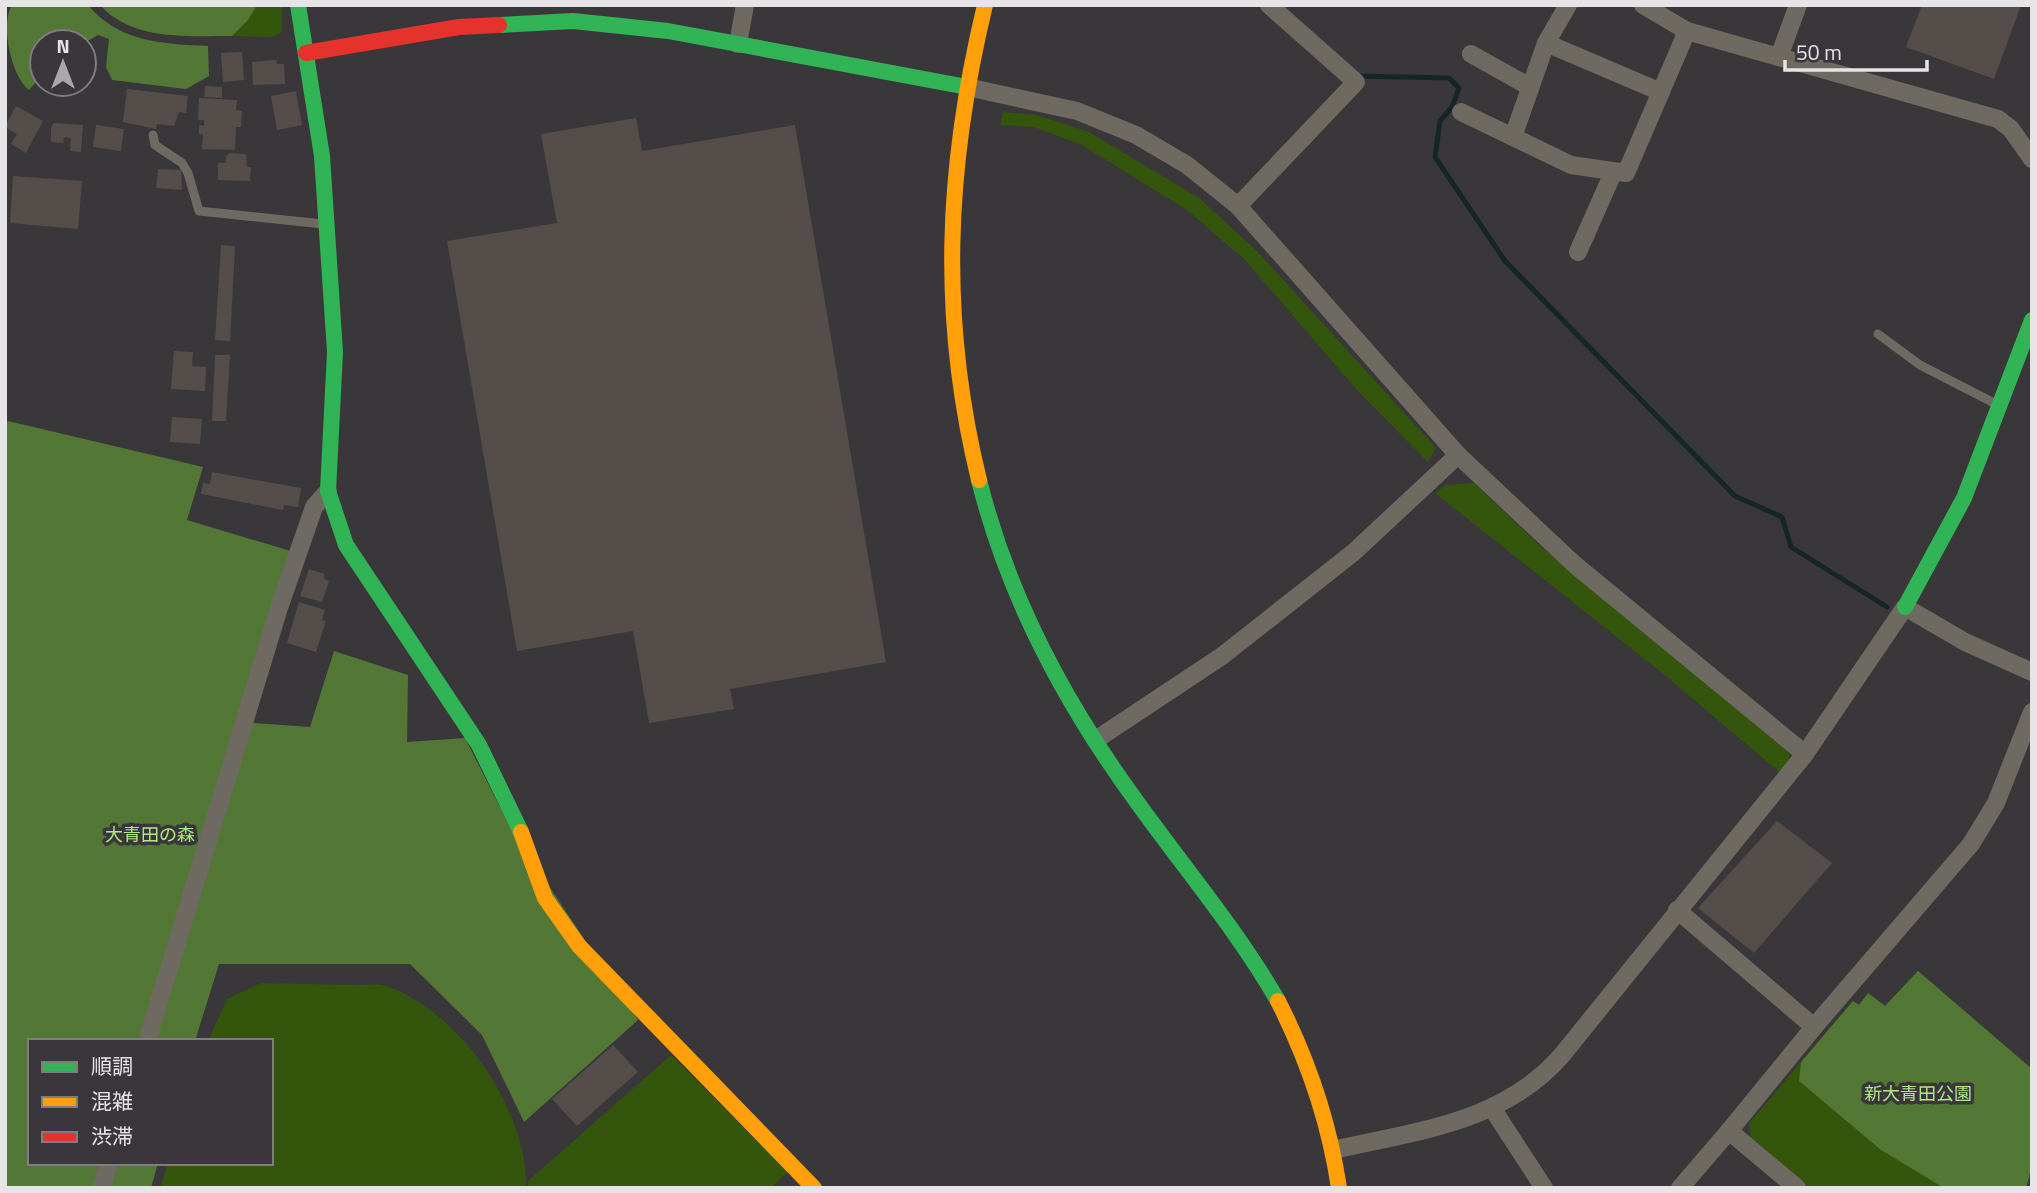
<svg xmlns="http://www.w3.org/2000/svg" width="2037" height="1193" viewBox="0 0 2037 1193" font-family="'Titillium Web','Noto Sans JP',sans-serif">
  <rect width="100%" height="100%" fill="#3a373b"/>
  <g fill="#34550c">
    <path d="M 257,5 L 282,5 L 282,32 L 273,37 L 232,36 Z"/>
    <path d="M 1003,112 L 1037,115 L 1089,132 L 1199,198 L 1257,251 L 1436,448 L 1428,462 L 1356,389 L 1245,260 L 1187,210 L 1082,145 L 1034,127 L 1000,125 Z"/>
    <path d="M 1474,483 L 1539,545 L 1784,747 L 1790,755 L 1784,776 L 1666,676 L 1435,493 L 1446,485 Z"/>
    <path d="M 1918,971 L 2032,1069 L 2032,1166 L 2026,1188 L 1809,1188 L 1751,1138 L 1749,1123 L 1853,1001 L 1859,1005 L 1868,993 L 1885,1006 Z"/>
    <path d="M 261,983 C 293,984 325,984 357,985 C 366,985 380,983 389,987 C 461,1013 528,1111 526,1188 L 160,1188 L 168,1163 L 271,1163 L 271,1041 L 208,1041 L 227,999 Z"/>
    <path d="M 671,1055 L 788,1172 L 771,1188 L 528,1188 L 528,1181 Z"/>
  </g>
  <g fill="#537734">
    <path d="M 12,5 L 88,5 C 118,42 164,44 208,46 L 209,76 L 186,89 L 112,80 L 106,67 L 109,39 L 98,35 L 84,43 L 42,42 L 42,75 L 29,90 C 11,76 0,24 12,5 Z"/>
    <path d="M 100,5 L 257,5 L 248,20 L 232,36 C 188,36 132,41 100,5 Z"/>
    <path d="M 8,421 L 203,467 L 187,520 L 294,552 L 241,722 L 310,727 L 334,651 L 408,675 L 407,742 L 465,738 L 511,829 L 638,1020 L 524,1122 L 482,1035 L 410,964 L 219,964 L 195,1041 L 30,1041 L 30,1163 L 158,1163 L 151,1188 L 5,1188 L 5,425 Z"/>
    <path d="M 1918,971 L 2032,1069 L 2032,1166 L 2026,1188 L 1944,1188 L 1881,1150 L 1799,1081 L 1801,1062 L 1853,1001 L 1859,1005 L 1868,993 L 1885,1006 Z"/>
  </g>
  <g fill="none" stroke-linecap="round" stroke-linejoin="round">
    <path stroke="#162627" stroke-width="5" d="M 1357,76 L 1449,78 L 1459,88 L 1452,107 L 1440,121 L 1435,157 L 1505,261 L 1735,496 L 1782,517 L 1791,547 L 1887,607"/>
  </g>
  <g fill="#544d49">
    <path d="M 1922,5 L 2021,5 L 1994,79 L 1906,47 Z"/>
    <path d="M 242,52 L 244,80 L 223,82 L 221,53 Z"/>
    <path d="M 276,60 L 277,64 L 284,64 L 285,84 L 253,85 L 252,62 Z"/>
    <path d="M 205,86 L 222,87 L 222,98 L 204,97 Z"/>
    <path d="M 127,89 L 188,96 L 186,113 L 179,112 L 174,126 L 157,124 L 156,129 L 123,122 Z"/>
    <path d="M 296,91 L 302,125 L 277,130 L 271,96 Z"/>
    <path d="M 199,98 L 237,100 L 236,110 L 242,111 L 241,127 L 236,127 L 235,150 L 202,149 L 203,134 L 199,134 L 199,125 L 204,126 L 204,120 L 198,120 Z"/>
    <path d="M 16,106 L 43,121 L 26,153 L 11,144 L 17,134 L 5,127 Z"/>
    <path d="M 636,118 L 642,151 L 795,125 L 886,662 L 730,689 L 734,709 L 649,723 L 633,631 L 517,651 L 447,241 L 557,223 L 541,134 Z"/>
    <path d="M 54,123 L 83,125 L 81,152 L 70,151 L 71,138 L 64,137 L 63,143 L 51,142 L 51,127 Z"/>
    <path d="M 96,125 L 124,129 L 121,151 L 93,147 Z"/>
    <path d="M 230,153 L 246,154 L 247,167 L 251,167 L 250,181 L 218,180 L 218,163 L 226,163 L 226,156 Z"/>
    <path d="M 158,169 L 181,170 L 182,190 L 156,188 Z"/>
    <path d="M 13,176 L 82,181 L 78,229 L 10,223 Z"/>
    <path d="M 221,245 L 235,246 L 230,341 L 215,340 Z"/>
    <path d="M 174,351 L 193,352 L 192,366 L 206,367 L 205,391 L 171,389 Z"/>
    <path d="M 215,355 L 230,355 L 226,421 L 212,421 Z"/>
    <path d="M 172,417 L 202,419 L 200,444 L 170,442 Z"/>
    <path d="M 212,472 L 301,488 L 298,507 L 284,505 L 283,510 L 201,494 L 203,483 L 210,484 Z"/>
    <path d="M 309,569 L 325,574 L 324,579 L 329,581 L 322,602 L 300,596 Z"/>
    <path d="M 299,602 L 325,610 L 322,620 L 326,621 L 316,652 L 287,643 Z"/>
    <path d="M 1777,821 L 1832,863 L 1754,953 L 1698,908 Z"/>
    <path d="M 613,1045 L 638,1072 L 577,1126 L 552,1099 Z"/>
  </g>
  <g fill="none" stroke-linecap="round" stroke-linejoin="round">
    <g stroke="#6e6a61" stroke-width="9">
      <path d="M 153,135 L 155,145 L 182,163 L 188,173 L 199,211 L 323,224"/>
      <path d="M 1878,334 L 1920,365 L 1996,404"/>
    </g>
    <g stroke="#6e6a61" stroke-width="18">
      <path d="M 1643,5 L 1687,31 L 1998,119 L 2011,129 L 2032,159"/>
      <path d="M 1546,43 L 1661,92"/>
      <path d="M 738,44 L 745,5"/>
      <path d="M 1471,54 L 1530,87"/>
      <path d="M 1779,57 L 1798,5"/>
      <path d="M 967,87 L 1077,111 L 1136,135 L 1187,165 L 1238,206 L 1458,455 L 1574,564 L 1805,754"/>
      <path d="M 1461,112 L 1571,165 L 1626,173 L 1687,31"/>
      <path d="M 1513,137 L 1546,43 L 1568,5"/>
      <path d="M 1238,206 L 1356,82 L 1269,5"/>
      <path d="M 1578,252 L 1613,173"/>
      <path d="M 1097,739 L 1222,656 L 1354,552 L 1458,455"/>
      <path d="M 1677,910 L 1814,1027 L 1729,1131"/>
      <path d="M 1814,1027 L 1971,844 L 1996,803 L 2032,712"/>
      <path d="M 147,1041 L 279,608 L 314,507 L 328,491"/>
      <path d="M 1492,1108 L 1544,1188"/>
      <path d="M 1333,1150 C 1416,1131 1503,1123 1562,1055 L 1805,754 L 1905,607 L 1965,642 L 2032,672"/>
      <path d="M 101,1188 L 109,1163"/>
      <path d="M 1680,1188 L 1729,1131 L 1797,1188"/>
    </g>
    <g stroke="#30b455" stroke-width="16">
      <path d="M 298,5 L 322,156 L 335,352 L 328,491 L 346,545 L 479,745 L 521,832"/>
      <path d="M 499,25 L 573,21 L 668,31 L 967,87"/>
      <path d="M 979,480 C 1008,597 1066,705 1137,802 C 1185,869 1237,930 1278,1001"/>
      <path d="M 1905,607 L 1964,498 L 2032,320"/>
    </g>
    <g stroke="#ff9f0a" stroke-width="16">
      <path d="M 979,480 C 939,317 946,167 985,5"/>
      <path d="M 521,832 L 545,898 L 579,946 L 814,1188"/>
      <path d="M 1278,1001 C 1309,1062 1329,1121 1339,1188"/>
    </g>
    <path stroke="#e5322d" stroke-width="16" d="M 306,53 L 459,27 L 499,25"/>
  </g>
  <g text-anchor="middle" stroke-width="7" stroke-linejoin="round" paint-order="stroke">
    <g font-size="18" fill="#ade980" stroke="#3b363c">
      <text x="150" y="841">大青田の森</text>
      <text x="1918" y="1100">新大青田公園</text>
    </g>
  </g>
  <rect width="2037" height="1193" fill="none" stroke="#e7e4e7" stroke-width="14"/>
  <rect x="28" y="1039" width="245" height="126" fill="#3b363c" stroke="#807c80" stroke-width="2"/>
  <rect x="42" y="1062" width="35" height="10" fill="#30b455" stroke="#807c80" stroke-width="2"/>
  <text x="91" y="1074" font-size="21" fill="#e7e4e7">順調</text>
  <rect x="42" y="1097" width="35" height="10" fill="#ff9f0a" stroke="#807c80" stroke-width="2"/>
  <text x="91" y="1109" font-size="21" fill="#e7e4e7">混雑</text>
  <rect x="42" y="1132" width="35" height="10" fill="#e5322d" stroke="#807c80" stroke-width="2"/>
  <text x="91" y="1144" font-size="21" fill="#e7e4e7">渋滞</text>
  <g transform="translate(63 63)"><circle r="33" fill="#3b363c" stroke="#807c80" stroke-width="2"/>
  <path d="M0-5L12 26L0 18L-12 26Z" fill="#aaa7ab"/>
  <text y="-10" font-size="19" font-weight="bold" text-anchor="middle" fill="#e7e4e7">N</text>
  </g>
  <path d="M1785 60v10h142v-10" fill="none" stroke="#e7e4e7" stroke-width="3.5"/>
  <text x="1796" y="60" font-size="21" fill="#e7e4e7" stroke="#3b363c" stroke-width="5" paint-order="stroke">50 m</text>
</svg>
